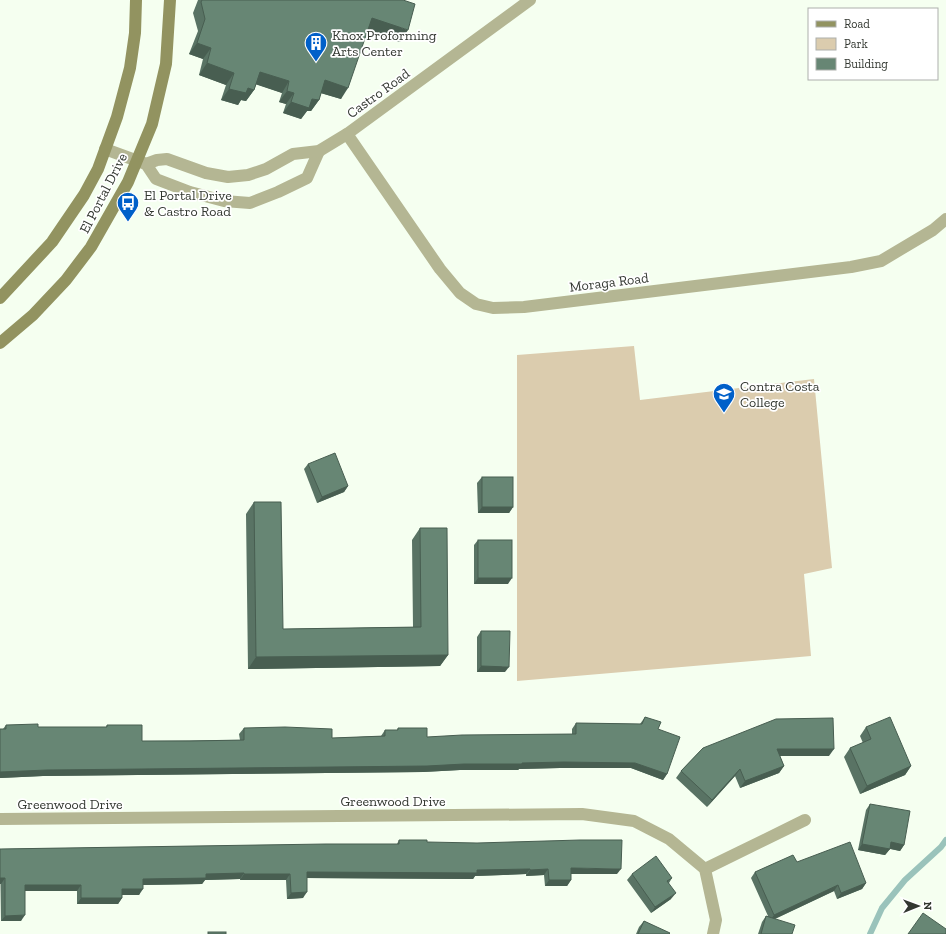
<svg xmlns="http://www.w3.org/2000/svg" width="946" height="934" viewBox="0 0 946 934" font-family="'Zilla Slab',serif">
  <rect width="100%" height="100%" fill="#f5fff0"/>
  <path fill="#dbccae" d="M 634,346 L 640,400 L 814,379 L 832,568 L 804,574 L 811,656 L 517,681 L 517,355 Z"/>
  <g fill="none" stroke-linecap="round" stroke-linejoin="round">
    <path stroke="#9ac3bb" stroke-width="6" d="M 870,934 L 882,908 L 905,880 L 941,847 L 946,840"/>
    <g stroke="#b4b693" stroke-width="12">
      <path d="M 347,134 L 440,269 L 460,293 L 476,304 L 493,308 L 524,307 L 851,267 L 881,261 L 933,230 L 946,219"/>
      <path d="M 105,149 L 146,164 L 156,179 L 190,192 L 224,201 L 250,203 L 278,192 L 307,178 L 319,151"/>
      <path d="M 146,164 L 157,160 L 167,159 L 206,173 L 228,177 L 248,175 L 266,169 L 293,154 L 319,151 L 347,134 L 530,0"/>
      <path d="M 0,819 L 582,814 L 634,821 L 669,839 L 705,869 L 716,920 L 713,934"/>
      <path d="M 705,869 L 805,820"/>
    </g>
    <g stroke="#929360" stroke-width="12">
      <path d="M 0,298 L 52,242 L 84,195 L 98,169 L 117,117 L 130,68 L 135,33 L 136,0"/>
      <path d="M 0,343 L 33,315 L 66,280 L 91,247 L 128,182 L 152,124 L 166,64 L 170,0"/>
    </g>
  </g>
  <g fill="#597364">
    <path d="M 198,0 L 403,0 L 400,42 L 367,31 L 341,99 L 321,93 L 319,100 L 311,111 L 307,111 L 301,119 L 283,113 L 286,104 L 279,102 L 282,93 L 256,84 L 254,90 L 246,101 L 241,100 L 238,105 L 221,100 L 226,85 L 199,75 L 203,59 L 189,54 L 198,31 L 193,13 Z"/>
    <path d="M 308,464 L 348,486 L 344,492 L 317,503 L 304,469 Z"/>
    <path d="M 482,477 L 513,507 L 509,513 L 478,513 L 477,483 Z"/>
    <path d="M 254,502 L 283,629 L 413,627 L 412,540 L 420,528 L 448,655 L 440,666 L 248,669 L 246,514 Z"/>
    <path d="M 478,540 L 508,584 L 474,584 L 474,545 Z"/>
    <path d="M 481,631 L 505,672 L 477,672 L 477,637 Z"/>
    <path d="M 645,717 L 658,729 L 667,774 L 663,780 L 631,768 L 560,768 L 519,769 L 518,770 L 460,770 L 423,772 L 43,776 L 0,778 L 0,729 L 3,729 L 6,725 L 38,727 L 106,727 L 107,725 L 142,741 L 240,740 L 239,734 L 244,728 L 332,738 L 381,736 L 385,730 L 397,730 L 398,728 L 427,737 L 572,734 L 572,729 L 576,723 L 640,724 Z"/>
    <path d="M 866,727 L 911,766 L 905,775 L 860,794 L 844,757 L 850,748 L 863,743 L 860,736 Z"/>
    <path d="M 703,748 L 829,756 L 780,756 L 784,766 L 779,773 L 740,788 L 735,776 L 707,807 L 676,778 L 681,771 Z"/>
    <path d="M 870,804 L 904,845 L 900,851 L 890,849 L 885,855 L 858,850 L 866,810 Z"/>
    <path d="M 399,840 L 427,842 L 617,874 L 571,874 L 571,880 L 567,886 L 545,886 L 544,875 L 526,876 L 526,874 L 475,876 L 473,879 L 307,878 L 303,898 L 287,899 L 286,880 L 240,880 L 240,879 L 205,880 L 202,884 L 143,885 L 139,895 L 122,895 L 122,898 L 118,904 L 77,904 L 77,891 L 25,891 L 21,921 L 1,921 L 0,849 L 397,844 Z"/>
    <path d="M 797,862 L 866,883 L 862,889 L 837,899 L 834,891 L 775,919 L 792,934 L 758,934 L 762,922 L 766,916 L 768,916 L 751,878 L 755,872 Z"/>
    <path d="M 632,874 L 672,878 L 669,883 L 671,899 L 651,913 L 627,880 Z"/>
    <path d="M 644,921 L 669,934 L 636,934 L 639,927 Z"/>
  </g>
  <g fill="#485e51">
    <path d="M 372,18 L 408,30 L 400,42 L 364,30 Z"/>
    <path d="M 197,43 L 211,48 L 203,59 L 189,54 Z"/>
    <path d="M 207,63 L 234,73 L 226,85 L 199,75 Z"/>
    <path d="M 260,72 L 289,81 L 282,93 L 252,83 Z"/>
    <path d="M 325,80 L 348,88 L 341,99 L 317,92 Z"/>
    <path d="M 248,88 L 254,90 L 246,101 L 241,100 L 238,105 L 221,100 L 229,89 Z"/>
    <path d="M 287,91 L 294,93 L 286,104 L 279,102 Z"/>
    <path d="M 312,99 L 319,100 L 311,111 L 307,111 L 301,119 L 283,113 L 291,102 Z"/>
    <path d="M 348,486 L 344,492 L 317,503 L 322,497 Z"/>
    <path d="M 482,507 L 513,507 L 509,513 L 478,513 Z"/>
    <path d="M 478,578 L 512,578 L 508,584 L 474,584 Z"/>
    <path d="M 448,655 L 440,666 L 248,669 L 256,657 Z"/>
    <path d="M 481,666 L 509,667 L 505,672 L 477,672 Z"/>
    <path d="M 777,749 L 834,749 L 829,756 L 772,756 Z"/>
    <path d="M 564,762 L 635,763 L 667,774 L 663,780 L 631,768 L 560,768 L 519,769 L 518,770 L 460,770 L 423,772 L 43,776 L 0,778 L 0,772 L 47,770 Z"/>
    <path d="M 784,766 L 779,773 L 740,788 L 745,781 Z"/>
    <path d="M 911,766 L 905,775 L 860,794 L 867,786 Z"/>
    <path d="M 740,769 L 735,776 L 707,807 L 712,800 Z"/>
    <path d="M 891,842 L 904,845 L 900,851 L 887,848 Z"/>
    <path d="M 862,844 L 890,849 L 885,855 L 858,850 Z"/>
    <path d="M 571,868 L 621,869 L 617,874 L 567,874 Z"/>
    <path d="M 530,869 L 526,874 L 475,876 L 473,879 L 303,878 L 307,872 Z"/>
    <path d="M 548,869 L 544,875 L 526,876 L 530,870 Z"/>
    <path d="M 244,873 L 240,879 L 205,880 L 202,884 L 139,885 L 143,879 L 206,874 Z"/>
    <path d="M 244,874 L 290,874 L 286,880 L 240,880 Z"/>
    <path d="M 0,878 L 5,878 L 1,884 L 0,884 Z"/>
    <path d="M 549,880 L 571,880 L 567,886 L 545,886 Z"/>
    <path d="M 866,883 L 862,889 L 837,899 L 841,893 Z"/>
    <path d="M 25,885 L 81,885 L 77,891 L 21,891 Z"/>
    <path d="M 838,885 L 834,891 L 770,921 L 774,915 Z"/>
    <path d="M 122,889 L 143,889 L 139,895 L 118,895 Z"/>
    <path d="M 307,892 L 303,898 L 287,899 L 291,893 Z"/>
    <path d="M 676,893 L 671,899 L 651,913 L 655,907 Z"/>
    <path d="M 81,898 L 122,898 L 118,904 L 77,904 Z"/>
    <path d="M 25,915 L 21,921 L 1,921 L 5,916 Z"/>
  </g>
  <g fill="#678674" stroke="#485e51">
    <path d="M 202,0 L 403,0 L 415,4 L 408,30 L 372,18 L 348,88 L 325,80 L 319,100 L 312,99 L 309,108 L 291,102 L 294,93 L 287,91 L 289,81 L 260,72 L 254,90 L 248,88 L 246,93 L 229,89 L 234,73 L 207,63 L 211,48 L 197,43 L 205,19 L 201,2 Z"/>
    <path d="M 335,453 L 348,486 L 322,497 L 308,464 Z"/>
    <rect x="482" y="477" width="31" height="30"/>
    <path d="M 254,502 L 281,502 L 283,629 L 421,627 L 420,528 L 447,528 L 448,655 L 256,657 Z"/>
    <rect x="478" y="540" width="34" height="38"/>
    <path d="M 481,631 L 510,631 L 509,667 L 481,666 Z"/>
    <path d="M 645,717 L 661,722 L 658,729 L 680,737 L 667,774 L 635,763 L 564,762 L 522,763 L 522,764 L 464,764 L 427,766 L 47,770 L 0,772 L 0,729 L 6,729 L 6,725 L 38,724 L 38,727 L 107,727 L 107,725 L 142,725 L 142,741 L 190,741 L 244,740 L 244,728 L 285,727 L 332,729 L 332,738 L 385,736 L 385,730 L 398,730 L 398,728 L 427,728 L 427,737 L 462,735 L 576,734 L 576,723 L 642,724 Z"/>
    <path d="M 890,717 L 911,766 L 867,786 L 850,748 L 871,739 L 866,727 Z"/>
    <path d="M 833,718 L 834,749 L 777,749 L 784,766 L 745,781 L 740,769 L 712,800 L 681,771 L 703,748 L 776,719 Z"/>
    <path d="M 870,804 L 910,811 L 904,845 L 891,842 L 890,849 L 862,844 Z"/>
    <path d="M 399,840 L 427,840 L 427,842 L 477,843 L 580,840 L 622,840 L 621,869 L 571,868 L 571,880 L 549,880 L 548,869 L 530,870 L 530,869 L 477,870 L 477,873 L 307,872 L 307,892 L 291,893 L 290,874 L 244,874 L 244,873 L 206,874 L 206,878 L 143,879 L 143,889 L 122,889 L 122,898 L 81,898 L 81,885 L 25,885 L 25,915 L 5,916 L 5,878 L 0,878 L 0,849 L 326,844 L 399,844 Z"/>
    <path d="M 850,842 L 866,883 L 841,893 L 838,885 L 774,915 L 755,872 L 793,855 L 797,862 Z"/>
    <path d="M 656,856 L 672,878 L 667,881 L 676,893 L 655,907 L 632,874 Z"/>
    <path d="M 923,913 L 946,929 L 946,934 L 908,934 Z"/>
    <path d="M 766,916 L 795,925 L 792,934 L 761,934 Z"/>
    <path d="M 644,921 L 670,933 L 669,934 L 638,934 Z"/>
    <rect x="208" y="932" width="18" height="2"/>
  </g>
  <defs>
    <g id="building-pin" transform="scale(1.15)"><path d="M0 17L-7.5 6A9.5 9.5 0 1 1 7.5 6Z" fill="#0060c9" stroke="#fff"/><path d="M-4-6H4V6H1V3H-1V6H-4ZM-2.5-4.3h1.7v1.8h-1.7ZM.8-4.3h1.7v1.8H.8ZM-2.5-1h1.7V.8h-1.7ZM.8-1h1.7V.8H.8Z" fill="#fff"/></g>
    <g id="bus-pin" transform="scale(1.15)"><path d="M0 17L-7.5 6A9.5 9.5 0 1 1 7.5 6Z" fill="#0060c9" stroke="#fff"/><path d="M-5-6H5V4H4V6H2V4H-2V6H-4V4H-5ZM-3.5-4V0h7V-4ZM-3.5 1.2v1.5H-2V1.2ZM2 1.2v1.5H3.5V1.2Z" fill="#fff"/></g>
    <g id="university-pin" transform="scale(1.15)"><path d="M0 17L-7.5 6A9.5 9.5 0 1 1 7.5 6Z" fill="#0060c9" stroke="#fff"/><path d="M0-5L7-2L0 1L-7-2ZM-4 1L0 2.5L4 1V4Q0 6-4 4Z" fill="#fff"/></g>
  </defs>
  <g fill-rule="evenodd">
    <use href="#building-pin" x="316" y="43"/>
    <use href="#bus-pin" x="128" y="203"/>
    <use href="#university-pin" x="724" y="394"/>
  </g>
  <g text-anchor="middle" stroke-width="3.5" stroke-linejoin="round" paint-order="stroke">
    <g font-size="14" fill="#323730" stroke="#fff" text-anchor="start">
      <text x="332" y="40">Knox Proforming<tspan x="332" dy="16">Arts Center</tspan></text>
      <text x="144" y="200">El Portal Drive<tspan x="144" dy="16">&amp; Castro Road</tspan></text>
      <text x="740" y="391">Contra Costa<tspan x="740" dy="16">College</tspan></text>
    </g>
    <g font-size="14" fill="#323730" stroke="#fff">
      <text transform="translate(378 93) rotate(-36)" y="5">Castro Road</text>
      <text transform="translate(103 193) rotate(-63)" y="5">El Portal Drive</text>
      <text transform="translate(609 282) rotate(-7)" y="5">Moraga Road</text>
      <text x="393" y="806">Greenwood Drive</text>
      <text x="70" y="809">Greenwood Drive</text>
    </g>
  </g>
  <rect x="808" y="8" width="130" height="72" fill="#ffffff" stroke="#adafac"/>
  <rect x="816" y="21" width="20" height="6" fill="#929360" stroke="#adafac"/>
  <text x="844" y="28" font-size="12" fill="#323730">Road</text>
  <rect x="816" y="38" width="20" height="12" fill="#dbccae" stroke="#adafac"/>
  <text x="844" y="48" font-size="12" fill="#323730">Park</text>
  <rect x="816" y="58" width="20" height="12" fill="#678674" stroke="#adafac"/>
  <text x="844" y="68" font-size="12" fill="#323730">Building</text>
  <g transform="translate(918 906) rotate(89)" stroke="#ffffff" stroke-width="3" paint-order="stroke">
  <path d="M0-3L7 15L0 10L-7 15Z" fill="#323730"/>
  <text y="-6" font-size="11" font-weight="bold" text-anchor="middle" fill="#323730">N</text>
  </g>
</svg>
